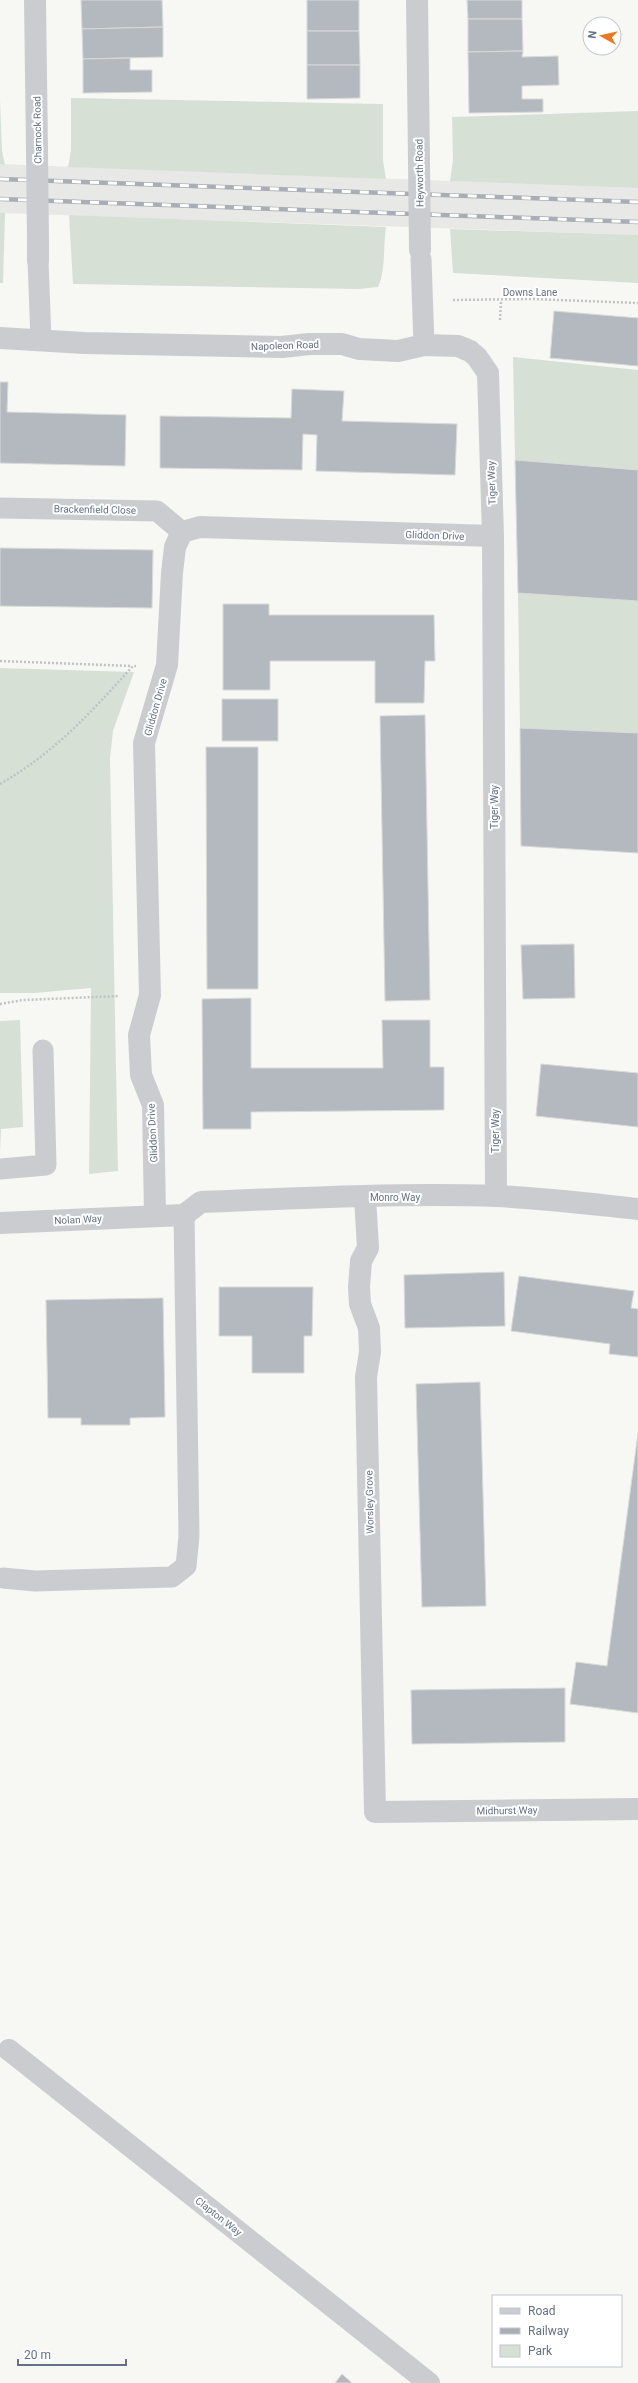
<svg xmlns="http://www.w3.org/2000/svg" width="638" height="2383" viewBox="0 0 638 2383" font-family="Roboto,sans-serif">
  <rect width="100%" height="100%" fill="#f7f8f4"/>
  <path fill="#e8e8e7" d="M 0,164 L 638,188 L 638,235 L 0,213 Z"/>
  <g fill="#d7e0d5">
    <path d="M 71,98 L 383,104 L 383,160 L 386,179 L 68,167 L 71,150 Z"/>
    <path d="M 0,99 L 2,151 L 5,165 L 0,164 Z"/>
    <path d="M 638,111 L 638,188 L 450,181 L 453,160 L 452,117 Z"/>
    <path d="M 0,213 L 5,213 L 3,283 L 0,283 Z"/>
    <path d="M 69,215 L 386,227 C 383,246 386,270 378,287 L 359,289 L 73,284 Z"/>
    <path d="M 450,229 L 638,235 L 638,283 L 453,273 Z"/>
    <path d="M 513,357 L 638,370 L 638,470 L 515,460 Z"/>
    <path d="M 518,593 L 638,601 L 638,733 L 520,728 Z"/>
    <path d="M 0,668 L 134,672 L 113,731 L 110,758 L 118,1171 L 89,1174 L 91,988 L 34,993 L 0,993 Z"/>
    <path d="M 20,1020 L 23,1127 L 1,1129 L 0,1154 L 0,1021 Z"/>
  </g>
  <g fill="#b4b9c0" stroke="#d9d9d7">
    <path d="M 81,0 L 162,0 L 163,27 L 82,29 Z"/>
    <rect x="307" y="0" width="52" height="31"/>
    <path d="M 467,0 L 522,0 L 522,19 L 468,19 Z"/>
    <path d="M 468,19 L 522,19 L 523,51 L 468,52 Z"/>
    <path d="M 163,27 L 163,57 L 83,59 L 82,29 Z"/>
    <path d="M 307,31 L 359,31 L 360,65 L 307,65 Z"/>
    <path d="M 523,51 L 522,57 L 558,56 L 559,85 L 522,86 L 522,99 L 543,99 L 543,112 L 469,113 L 468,52 Z"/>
    <path d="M 130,58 L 130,70 L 152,70 L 152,92 L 83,93 L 83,59 Z"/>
    <path d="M 307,65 L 360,65 L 360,98 L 307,99 Z"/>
    <path d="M 554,311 L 638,318 L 638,366 L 550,358 Z"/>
    <path d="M 0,382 L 8,382 L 7,412 L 126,415 L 125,466 L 0,463 Z"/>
    <path d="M 292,389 L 344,391 L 342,421 L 457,424 L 455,475 L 316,471 L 317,435 L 303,434 L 302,470 L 160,468 L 160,416 L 291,418 Z"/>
    <path d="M 515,460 L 638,470 L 638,601 L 518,593 Z"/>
    <path d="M 0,548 L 153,550 L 152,608 L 0,606 Z"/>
    <path d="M 223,604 L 269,604 L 269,615 L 434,615 L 435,661 L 425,661 L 424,703 L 375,703 L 375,661 L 270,661 L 270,690 L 223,690 Z"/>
    <rect x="222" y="699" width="56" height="42"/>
    <path d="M 425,715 L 430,1000 L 385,1001 L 380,716 Z"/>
    <path d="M 520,728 L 638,733 L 638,853 L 521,846 Z"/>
    <path d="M 206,747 L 258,747 L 258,989 L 207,989 Z"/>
    <path d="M 574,944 L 575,998 L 523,999 L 521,945 Z"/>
    <path d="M 251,998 L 251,1068 L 383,1068 L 382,1020 L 430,1020 L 430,1067 L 444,1067 L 444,1110 L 251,1112 L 251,1129 L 203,1129 L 202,999 Z"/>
    <path d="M 541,1064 L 638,1073 L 638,1127 L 536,1116 Z"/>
    <path d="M 504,1272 L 505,1326 L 405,1328 L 404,1275 Z"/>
    <path d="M 519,1276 L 634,1291 L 631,1308 L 638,1309 L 638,1357 L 609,1354 L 610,1344 L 511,1331 Z"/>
    <path d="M 219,1287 L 313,1287 L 312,1336 L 304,1336 L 304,1373 L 252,1373 L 252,1336 L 219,1336 Z"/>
    <path d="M 163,1298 L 165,1417 L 130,1418 L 130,1425 L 81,1425 L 81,1418 L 48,1418 L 46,1300 Z"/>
    <path d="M 480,1382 L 486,1606 L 422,1607 L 416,1384 Z"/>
    <path d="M 638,1433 L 638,1713 L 570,1704 L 576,1662 L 607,1666 Z"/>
    <path d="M 565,1688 L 565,1742 L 412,1744 L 411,1690 Z"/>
    <path d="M 342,2374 L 352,2383 L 335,2383 Z"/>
  </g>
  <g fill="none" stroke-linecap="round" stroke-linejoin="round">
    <g stroke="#c0c2c5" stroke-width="2.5" stroke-dasharray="2 2" stroke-linecap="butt">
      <path d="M 453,300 L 532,299 L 638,303"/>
      <path d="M 500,320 L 501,301"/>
      <path d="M 0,661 L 132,666"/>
      <path d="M 0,784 C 57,751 90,713 133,666 L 136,666"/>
      <path d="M 0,1004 L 23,1000 L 119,996"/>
    </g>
    <g stroke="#caccd0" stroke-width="21">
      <path d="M 421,259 L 424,345"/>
      <path d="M 38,260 L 41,340"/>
      <path d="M 0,508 L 157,511 L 182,532"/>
      <path d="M 0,1169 L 46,1165 L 43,1050"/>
      <path d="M 3,1578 L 35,1581 L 172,1577 L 186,1566 L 189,1536 L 184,1215"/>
    </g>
    <g stroke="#caccd0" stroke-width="22">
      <path d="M 35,0 L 37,151"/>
      <path d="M 417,0 L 419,160"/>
      <path d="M 38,260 L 38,241"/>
      <path d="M 0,338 L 84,343 L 282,347 L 309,344 L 342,344 L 359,349 L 398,351 L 424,345 L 458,346 L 470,351 L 477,357 L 488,373 L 493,536 L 496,1196"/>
      <path d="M 365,1197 L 368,1248 L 361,1261 L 359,1287 L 360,1304 L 369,1328 L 370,1352 L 366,1377 L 375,1812 L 638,1809"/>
      <path d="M 155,1215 L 153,1105 L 141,1075 L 139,1035 L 150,995 L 144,743 L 167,665 L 172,573 L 175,547 L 182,532 L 200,527 L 493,536"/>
      <path d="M 0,1223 L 184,1215 L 201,1202 C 299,1198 398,1193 496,1196 C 543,1198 591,1204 638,1209"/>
      <path d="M 9,2050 L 429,2383"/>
    </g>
    <g stroke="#a9adb4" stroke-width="4.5">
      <g id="rail">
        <path d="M 0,179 L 638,202"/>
        <path d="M 0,199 L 638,222"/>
      </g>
    </g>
    <use href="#rail" stroke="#fff" stroke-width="3" stroke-dasharray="9" stroke-linecap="butt"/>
    <g stroke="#caccd0" stroke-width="22">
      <path d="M 37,151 L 38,241"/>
      <path d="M 419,160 L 420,250"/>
    </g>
  </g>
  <g text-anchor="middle" stroke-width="4" stroke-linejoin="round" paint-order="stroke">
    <g font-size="10" fill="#647187" stroke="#fff">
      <text transform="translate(37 130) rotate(-91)" y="4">Charnock Road</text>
      <text transform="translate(419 173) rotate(-91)" y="4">Heyworth Road</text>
      <text x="530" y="296">Downs Lane</text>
      <text transform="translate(285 345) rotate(-2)" y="4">Napoleon Road</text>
      <text transform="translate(491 483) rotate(-92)" y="4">Tiger Way</text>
      <text transform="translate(95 509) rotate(1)" y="4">Brackenfield Close</text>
      <text transform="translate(435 535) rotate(2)" y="4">Gliddon Drive</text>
      <text transform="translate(155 707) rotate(-74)" y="4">Gliddon Drive</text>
      <text transform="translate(494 807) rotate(-90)" y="4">Tiger Way</text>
      <text transform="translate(495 1131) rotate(-90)" y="4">Tiger Way</text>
      <text transform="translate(152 1133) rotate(-93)" y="4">Gliddon Drive</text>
      <text x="395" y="1201">Monro Way</text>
      <text transform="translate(78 1219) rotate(-3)" y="4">Nolan Way</text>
      <text transform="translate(369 1502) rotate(-91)" y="4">Worsley Grove</text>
      <text transform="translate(507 1810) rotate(-1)" y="4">Midhurst Way</text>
      <text transform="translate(219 2216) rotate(38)" y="4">Clapton Way</text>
    </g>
  </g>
  <rect x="492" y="2295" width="130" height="72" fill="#ffffff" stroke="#c1c6cf"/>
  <rect x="500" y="2308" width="20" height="6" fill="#caccd0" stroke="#c1c6cf"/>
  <text x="528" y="2315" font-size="12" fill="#647187">Road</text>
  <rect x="500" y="2328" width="20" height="6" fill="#a9adb4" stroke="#c1c6cf"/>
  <text x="528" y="2335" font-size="12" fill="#647187">Railway</text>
  <rect x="500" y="2345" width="20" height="12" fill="#d7e0d5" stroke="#c1c6cf"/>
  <text x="528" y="2355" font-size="12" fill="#647187">Park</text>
  <g transform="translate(602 36) rotate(278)"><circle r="19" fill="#ffffff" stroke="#c1c6cf"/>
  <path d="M0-3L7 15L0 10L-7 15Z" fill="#ef771d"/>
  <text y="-6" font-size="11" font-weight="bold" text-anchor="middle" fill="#647187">N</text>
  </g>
  <path d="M18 2359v6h108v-6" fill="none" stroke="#647187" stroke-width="2"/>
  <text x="24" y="2359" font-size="12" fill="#647187" stroke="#ffffff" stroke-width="3" paint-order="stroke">20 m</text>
</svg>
